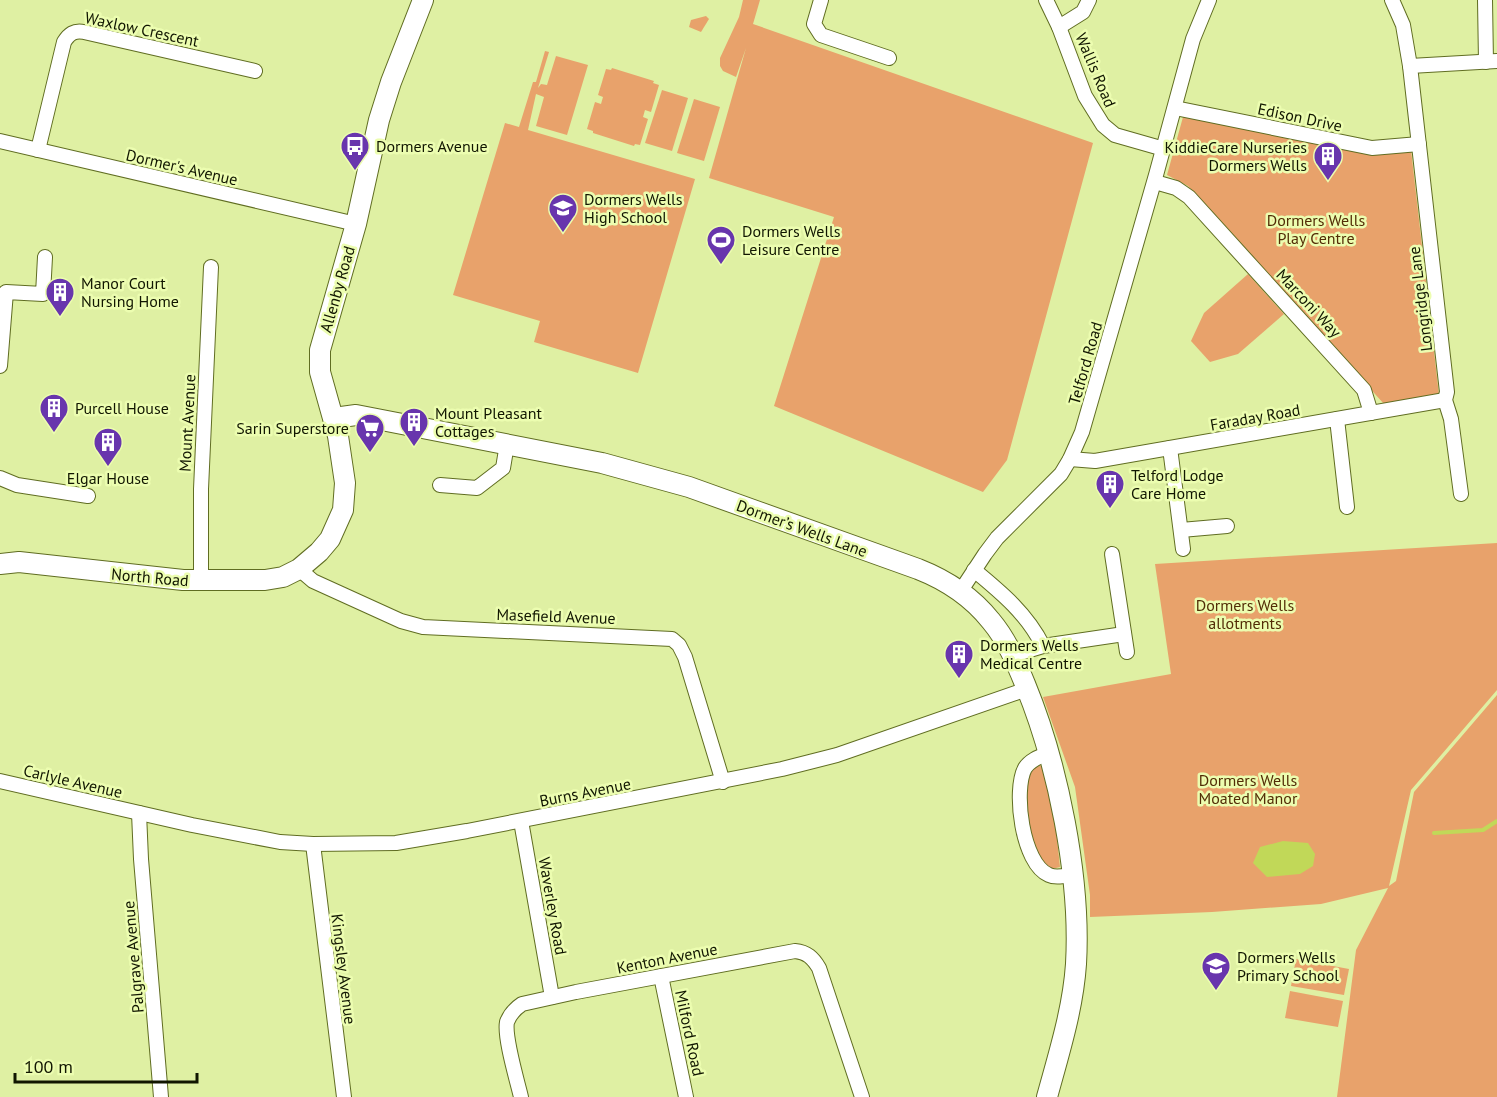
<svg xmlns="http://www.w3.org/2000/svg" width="1497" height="1097" viewBox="0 0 1497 1097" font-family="'PT Sans',sans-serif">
  <rect width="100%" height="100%" fill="#dff0a3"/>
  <g fill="#e8a26b">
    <path d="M 743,0 L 760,0 L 753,24 L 1093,143 L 1007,460 L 983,492 L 774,406 L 834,217 L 709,178 L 746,48 L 736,77 L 723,71 L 720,66 L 720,58 L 739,17 Z"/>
    <path d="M 706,16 L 709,19 L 701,32 L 689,27 L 691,20 Z"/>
    <path d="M 545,51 L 549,52 L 538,88 L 541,84 L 547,85 L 556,56 L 588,65 L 567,135 L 536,126 L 544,97 L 536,94 L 528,130 L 695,179 L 638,373 L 534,342 L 540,321 L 453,295 L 505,123 L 519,127 L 533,82 L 536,82 Z"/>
    <path d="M 612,68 L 654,81 L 653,83 L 659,85 L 651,112 L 645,110 L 643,117 L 648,119 L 640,145 L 635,144 L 634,146 L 593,133 L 593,131 L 587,129 L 595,102 L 601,104 L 603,97 L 598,95 L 606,69 L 611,70 Z"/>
    <path d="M 662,90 L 688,98 L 672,151 L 645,143 Z"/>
    <path d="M 694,99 L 720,107 L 704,161 L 677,153 Z"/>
    <path d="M 1183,117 L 1367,153 L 1411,150 L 1439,395 L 1384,404 L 1188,186 L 1167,175 Z"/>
    <path d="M 1248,274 L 1284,314 L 1238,354 L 1210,362 L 1191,341 L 1204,313 Z"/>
    <path d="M 1497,543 L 1497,690 L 1411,790 L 1389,886 L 1396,881 L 1414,792 L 1497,695 L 1497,1097 L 1337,1097 L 1356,950 L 1388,888 L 1321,904 L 1212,912 L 1090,917 L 1090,895 L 1075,787 L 1043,697 L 1171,674 L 1155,564 Z"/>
    <path d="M 1044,764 L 1054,811 L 1060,867 L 1052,869 L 1044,866 L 1028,831 L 1027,821 L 1027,776 L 1034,768 Z"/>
    <path d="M 1296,959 L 1349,969 L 1344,995 L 1291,986 Z"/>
    <path d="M 1290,991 L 1343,1001 L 1338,1027 L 1285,1018 Z"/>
  </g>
  <path fill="#c1d858" d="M 1283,841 L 1308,843 L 1315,854 L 1313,866 L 1300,874 L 1267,877 L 1253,863 L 1260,847 Z"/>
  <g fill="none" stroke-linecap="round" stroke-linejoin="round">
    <path stroke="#c1d858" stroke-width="4" d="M 1434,833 L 1483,830 L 1497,821"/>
    <g stroke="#606d22" stroke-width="16">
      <g id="street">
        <path d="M 821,0 L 814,24 L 821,35 L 889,58"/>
        <path d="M 1046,0 L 1059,27 L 1085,96 L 1103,125 L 1115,135 L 1164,149"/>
        <path d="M 1392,0 L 1403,25 L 1410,66 L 1447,392 L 1445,400 L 1451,419 L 1461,494"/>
        <path d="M 1485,0 L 1486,62"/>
        <path d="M 1059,27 L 1083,12 L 1089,0"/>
        <path d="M 1410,66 L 1497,61"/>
        <path d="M 1175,108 L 1372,148 L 1419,144"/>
        <path d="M 0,141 L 356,224"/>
        <path d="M 38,150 L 64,42 C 69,34 74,30 84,32 L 255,71"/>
        <path d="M 1155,182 L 1176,188 L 1189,197 L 1364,390 L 1371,413"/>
        <path d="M 0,366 L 6,292 L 43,294 L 45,257"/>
        <path d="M 1337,419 L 1347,507"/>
        <path d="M 1170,448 L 1183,549"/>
        <path d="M 1070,459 L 1095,461 L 1445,400"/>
        <path d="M 0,478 L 17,485 L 88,496"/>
        <path d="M 440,485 L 477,488 L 503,468 L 507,444"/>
        <path d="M 1181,530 L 1227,526"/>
        <path d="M 1112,554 L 1127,652"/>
        <path d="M 299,569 L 313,581 L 401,621 L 423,627 L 672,639 L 679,645 L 685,657 L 723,782"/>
        <path d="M 974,570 C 1002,593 1027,614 1043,646 L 1124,634"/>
        <path d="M 201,581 L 201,489 L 211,267"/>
        <path d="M 960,592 L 985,554 L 997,538 L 1061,474 L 1070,459 L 1082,432 L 1156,175 L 1193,39 L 1209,0"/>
        <path d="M 1013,655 L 1043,646"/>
        <path d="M 1048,753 C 1041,756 1030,760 1025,768 C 1013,790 1022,864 1049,875 C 1055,878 1064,876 1072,875"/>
        <path d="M 0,781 L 192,825 L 280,842 L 313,844 L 396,843 L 467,831 L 782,769 L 837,755 L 1027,689"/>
        <path d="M 139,813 L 141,859 L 161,1097"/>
        <path d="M 521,821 L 552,997"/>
        <path d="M 313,844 L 344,1097"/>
        <path d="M 661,976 L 686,1097"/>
        <path d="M 521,1097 C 517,1080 504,1037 507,1022 C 510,1014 516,1008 522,1004 L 576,992 L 795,951 C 807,952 813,958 819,968 L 862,1097"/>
      </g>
    </g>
    <g stroke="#606d22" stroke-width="22">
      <g id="secondary">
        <path d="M 334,418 L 356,415 L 602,463 L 689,487 L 918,569 C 946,580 972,597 991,621 C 1007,640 1016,662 1025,684 C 1058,764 1081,878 1076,964 C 1073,1009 1059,1053 1047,1097"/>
        <path d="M 0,564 L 19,562 L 183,580 L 265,580 L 283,577 L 299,569 L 319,552 L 330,539 L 343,510 L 345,483 L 338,436 L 320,372 L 320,350 L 356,224 L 379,120 L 391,82 L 423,0"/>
      </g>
    </g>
    <use href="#street" stroke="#fff" stroke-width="14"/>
    <use href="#secondary" stroke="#fff" stroke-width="20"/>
  </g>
  <defs>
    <g id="bus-pin" transform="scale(1.5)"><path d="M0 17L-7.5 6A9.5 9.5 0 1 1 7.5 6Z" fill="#6835ad" stroke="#ecfdb0"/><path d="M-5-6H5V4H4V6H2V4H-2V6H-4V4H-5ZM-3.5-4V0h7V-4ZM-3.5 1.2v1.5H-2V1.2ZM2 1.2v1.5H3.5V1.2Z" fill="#fff"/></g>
    <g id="building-pin" transform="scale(1.5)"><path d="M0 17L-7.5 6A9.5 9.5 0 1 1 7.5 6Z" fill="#6835ad" stroke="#ecfdb0"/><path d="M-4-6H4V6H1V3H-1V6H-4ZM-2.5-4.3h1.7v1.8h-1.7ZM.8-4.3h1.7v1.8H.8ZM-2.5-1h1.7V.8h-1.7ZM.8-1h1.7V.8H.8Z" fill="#fff"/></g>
    <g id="school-pin" transform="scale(1.5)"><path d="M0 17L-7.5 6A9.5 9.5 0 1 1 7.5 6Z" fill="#6835ad" stroke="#ecfdb0"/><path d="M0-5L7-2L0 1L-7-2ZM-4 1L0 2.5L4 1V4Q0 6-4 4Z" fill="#fff"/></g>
    <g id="stadium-pin" transform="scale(1.5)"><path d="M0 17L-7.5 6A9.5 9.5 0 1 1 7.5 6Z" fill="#6835ad" stroke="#ecfdb0"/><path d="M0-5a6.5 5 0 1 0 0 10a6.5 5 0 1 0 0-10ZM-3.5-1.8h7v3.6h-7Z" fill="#fff"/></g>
    <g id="supermarket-pin" transform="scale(1.5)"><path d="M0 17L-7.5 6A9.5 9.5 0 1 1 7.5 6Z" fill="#6835ad" stroke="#ecfdb0"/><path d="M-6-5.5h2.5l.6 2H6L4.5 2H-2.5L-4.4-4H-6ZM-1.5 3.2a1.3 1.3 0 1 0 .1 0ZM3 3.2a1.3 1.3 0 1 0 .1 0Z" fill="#fff"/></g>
  </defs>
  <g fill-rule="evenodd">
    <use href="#bus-pin" x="355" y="146"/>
    <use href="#building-pin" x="1328" y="156"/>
    <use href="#school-pin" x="563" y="208"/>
    <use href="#stadium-pin" x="721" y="240"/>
    <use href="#building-pin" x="60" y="292"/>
    <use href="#building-pin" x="54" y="408"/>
    <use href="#building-pin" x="414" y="422"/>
    <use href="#supermarket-pin" x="370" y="428"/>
    <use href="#building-pin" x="108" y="442"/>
    <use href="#building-pin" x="1110" y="484"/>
    <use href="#building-pin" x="959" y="654"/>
    <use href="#school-pin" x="1216" y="966"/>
  </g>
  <g text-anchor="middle" stroke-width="5" stroke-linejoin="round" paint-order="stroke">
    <g font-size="16" fill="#111600" stroke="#ecfdb0">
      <text transform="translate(142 29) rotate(12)" y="6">Waxlow Crescent</text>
      <text transform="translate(1096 70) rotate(67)" y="6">Wallis Road</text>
      <text transform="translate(1300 117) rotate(12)" y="6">Edison Drive</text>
      <text transform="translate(182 167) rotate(13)" y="6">Dormer's Avenue</text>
      <text transform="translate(337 289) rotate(-74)" y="6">Allenby Road</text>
      <text transform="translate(1420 299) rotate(-97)" y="6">Longridge Lane</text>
      <text transform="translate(1309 303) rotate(47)" y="6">Marconi Way</text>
      <text transform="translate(1085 363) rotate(-74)" y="6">Telford Road</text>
      <text transform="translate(1255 417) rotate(-10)" y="6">Faraday Road</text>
      <text transform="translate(187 423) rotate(-87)" y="6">Mount Avenue</text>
      <text transform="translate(802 528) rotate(20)" y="6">Dormer’s Wells Lane</text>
      <text transform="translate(150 577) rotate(5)" y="6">North Road</text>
      <text transform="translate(556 616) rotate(2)" y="6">Masefield Avenue</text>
      <text transform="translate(73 781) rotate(13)" y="6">Carlyle Avenue</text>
      <text transform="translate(585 792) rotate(-11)" y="6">Burns Avenue</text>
      <text transform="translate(553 906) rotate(80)" y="6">Waverley Road</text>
      <text transform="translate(133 957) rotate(-95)" y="6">Palgrave Avenue</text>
      <text transform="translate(667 958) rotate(-11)" y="6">Kenton Avenue</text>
      <text transform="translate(344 969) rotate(83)" y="6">Kingsley Avenue</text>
      <text transform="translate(690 1033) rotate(78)" y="6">Milford Road</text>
    </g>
    <g font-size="16" fill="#111600" stroke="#ecfdb0" text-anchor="start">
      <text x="376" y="152">Dormers Avenue</text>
      <text x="1307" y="153" text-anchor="end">KiddieCare Nurseries<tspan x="1307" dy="18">Dormers Wells</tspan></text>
      <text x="584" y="205">Dormers Wells<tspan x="584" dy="18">High School</tspan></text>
      <text x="742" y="237">Dormers Wells<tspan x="742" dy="18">Leisure Centre</tspan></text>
      <text x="81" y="289">Manor Court<tspan x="81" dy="18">Nursing Home</tspan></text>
      <text x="75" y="414">Purcell House</text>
      <text x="435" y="419">Mount Pleasant<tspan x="435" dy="18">Cottages</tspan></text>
      <text x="349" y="434" text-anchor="end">Sarin Superstore</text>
      <text x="1131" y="481">Telford Lodge<tspan x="1131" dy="18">Care Home</tspan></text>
      <text x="108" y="484" text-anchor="middle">Elgar House</text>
      <text x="980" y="651">Dormers Wells<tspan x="980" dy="18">Medical Centre</tspan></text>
      <text x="1237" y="963">Dormers Wells<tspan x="1237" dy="18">Primary School</tspan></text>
    </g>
    <g font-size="16" fill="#522c06" stroke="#ecfdb0">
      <text x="1316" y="226">Dormers Wells<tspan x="1316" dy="18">Play Centre</tspan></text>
      <text x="1245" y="611">Dormers Wells<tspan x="1245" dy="18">allotments</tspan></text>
      <text x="1248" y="786">Dormers Wells<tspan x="1248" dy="18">Moated Manor</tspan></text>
    </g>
  </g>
  <path d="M15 1073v9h182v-9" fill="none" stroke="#111600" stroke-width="3"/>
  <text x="24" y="1073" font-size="18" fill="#111600" stroke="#ecfdb0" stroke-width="4.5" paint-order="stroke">100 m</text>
</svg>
